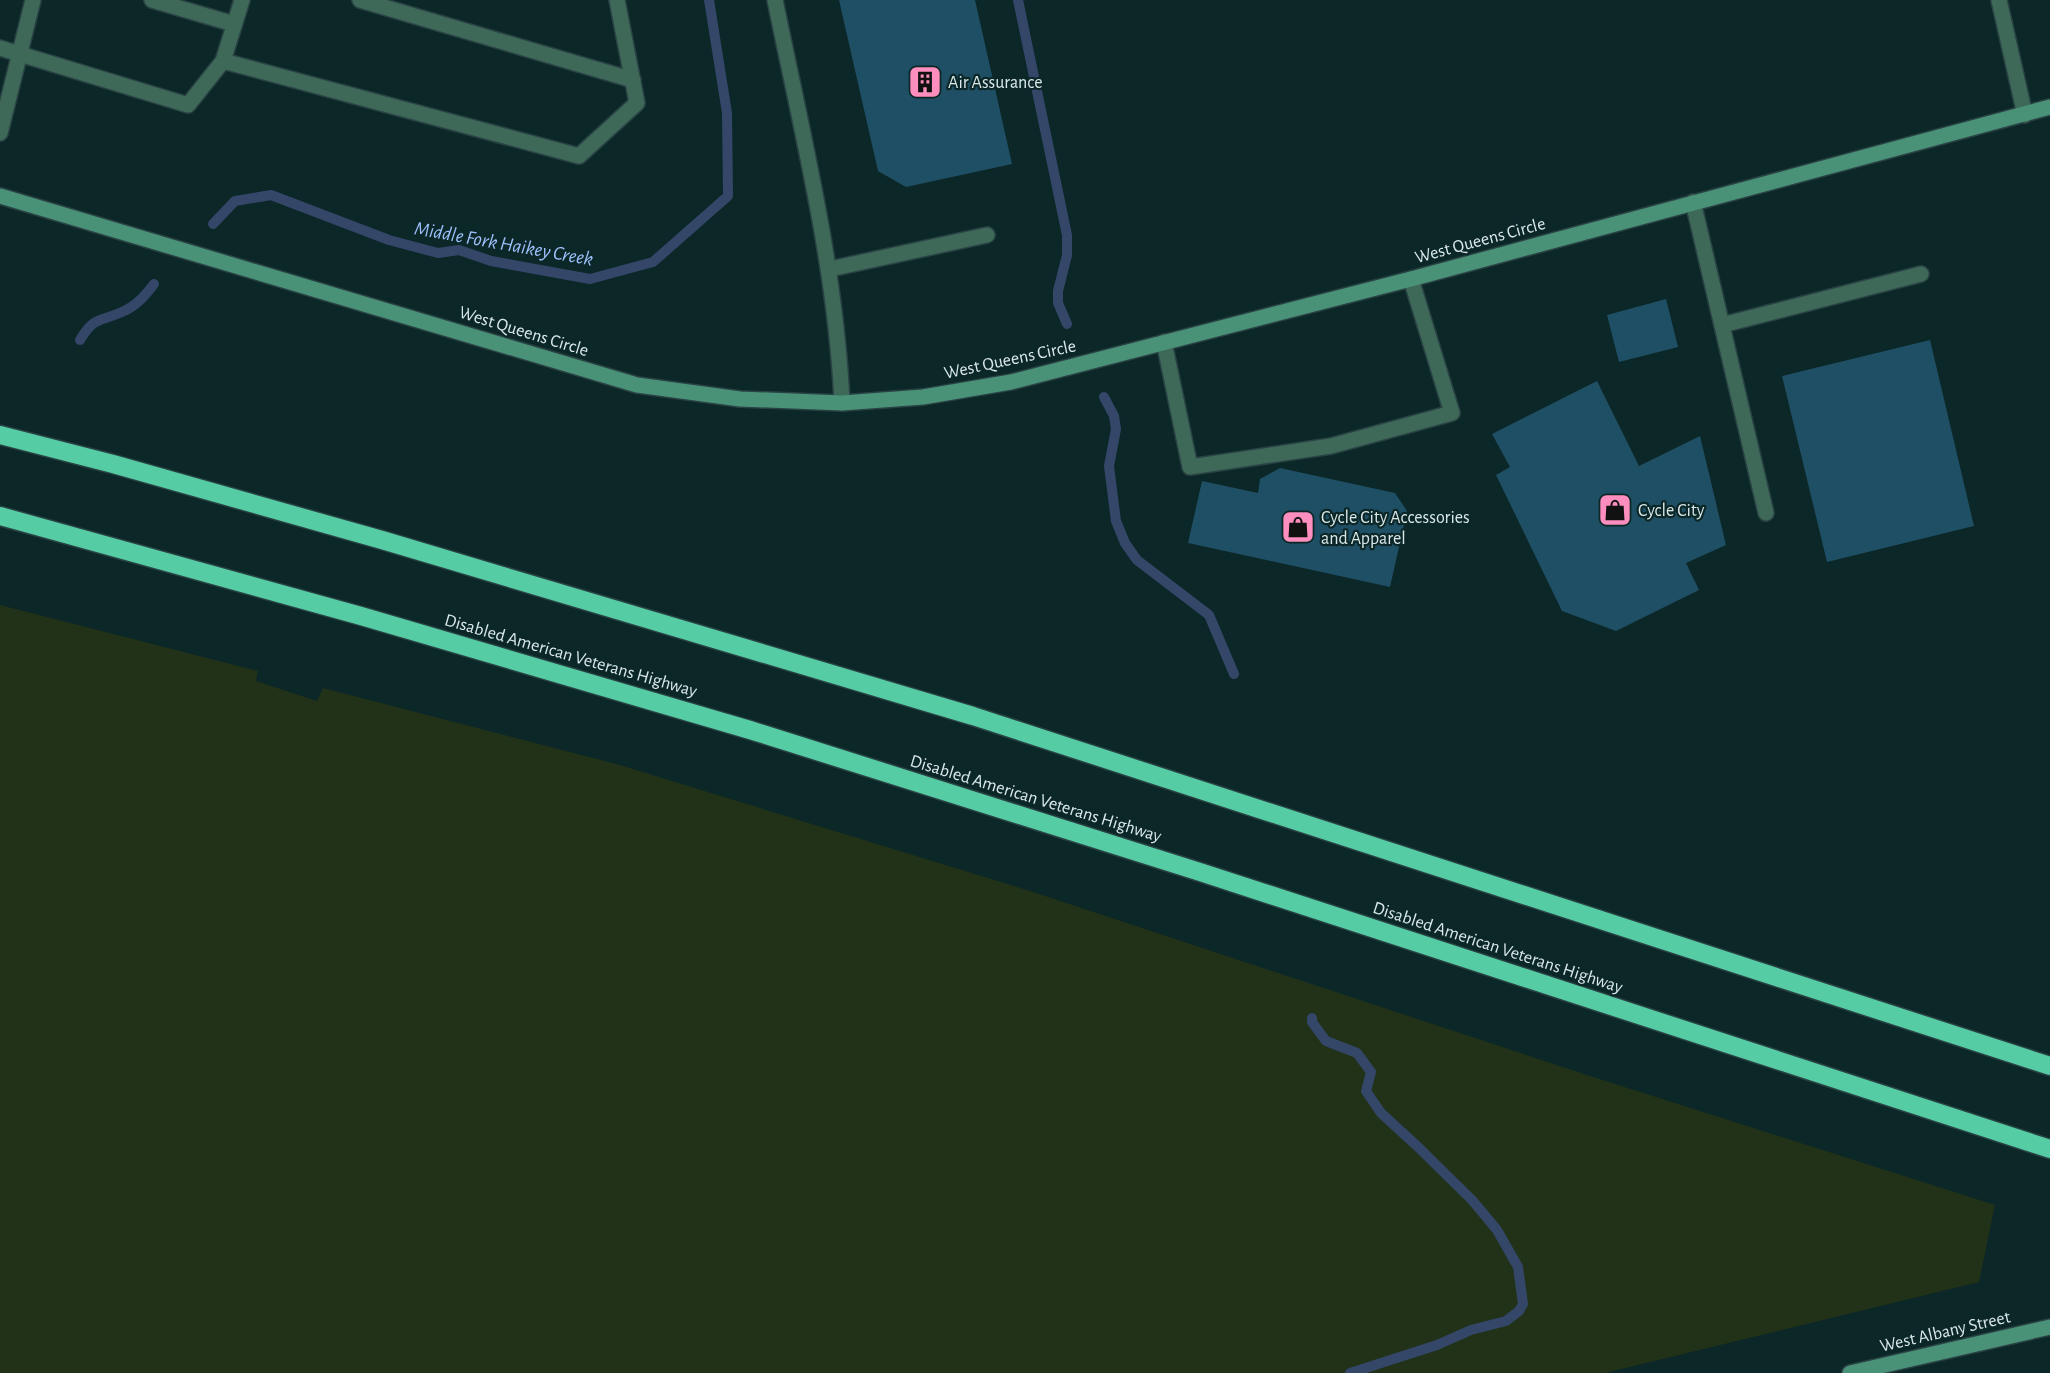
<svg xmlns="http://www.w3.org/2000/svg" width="2050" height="1373" viewBox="0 0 2050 1373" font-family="'Alegreya Sans',sans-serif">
  <rect width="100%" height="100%" fill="#0c2728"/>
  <path fill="#213219" d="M 0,605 L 258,671 L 256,681 L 317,701 L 323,688 L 620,765 L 1030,891 L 1587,1075 L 1995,1205 L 1979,1282 L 1605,1373 L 0,1373 Z"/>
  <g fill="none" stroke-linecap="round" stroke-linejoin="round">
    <g stroke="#344769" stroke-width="10">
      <path d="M 1018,0 L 1067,235 L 1067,255 L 1058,291 L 1058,303 L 1067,324"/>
      <path d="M 213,224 L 235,201 L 271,195 L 389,240 L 438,253 L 459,250 L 491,261 L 590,279 L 653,262 L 728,196 L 727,113 L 709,0"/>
      <path d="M 80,340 C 94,316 100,322 122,312 C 136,306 145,296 154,284"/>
      <path d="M 1104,397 L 1114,416 L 1116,429 L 1109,466 L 1116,521 L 1125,543 L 1137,560 L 1209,615 L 1234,674"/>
      <path d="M 1312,1018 L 1312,1022 L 1326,1041 L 1357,1053 L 1371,1072 L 1366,1091 L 1381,1113 L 1417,1146 L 1472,1200 L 1497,1230 L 1518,1267 L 1523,1304 L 1519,1311 L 1506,1321 L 1471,1330 L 1437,1345 L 1350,1373"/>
    </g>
  </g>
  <g fill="#1f4f64">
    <path d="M 839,0 L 975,0 L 1012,164 L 906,187 L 878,171 Z"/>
    <path d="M 1666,299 L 1678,347 L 1619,362 L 1607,315 Z"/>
    <path d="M 1930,340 L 1974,526 L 1827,562 L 1782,376 Z"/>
    <path d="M 1597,381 L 1639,466 L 1700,436 L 1726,545 L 1686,563 L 1699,590 L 1616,631 L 1562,611 L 1496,475 L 1510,467 L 1492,434 Z"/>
    <path d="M 1280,468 L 1395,493 L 1407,511 L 1390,587 L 1188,543 L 1202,481 L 1258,493 L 1260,479 Z"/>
  </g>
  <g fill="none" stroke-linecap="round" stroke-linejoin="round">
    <g stroke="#294243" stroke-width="18">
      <g id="lane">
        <path d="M 152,0 L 234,24"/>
        <path d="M 360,0 L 633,80"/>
        <path d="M 775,0 C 802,133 836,267 842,403"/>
        <path d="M 0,48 L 188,105 L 223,61 L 242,0"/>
        <path d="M 223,61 L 579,156 L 637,103 L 617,0"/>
        <path d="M 0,133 L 33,0"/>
        <path d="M 1693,202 L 1766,513"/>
        <path d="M 830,269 L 987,235"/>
        <path d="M 1722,325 L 1921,274"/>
        <path d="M 1164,342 L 1190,467 L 1331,446 L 1452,413 L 1411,279"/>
      </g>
    </g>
    <g stroke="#294243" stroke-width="18">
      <path id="street" d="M 1999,0 L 2025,115"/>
    </g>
    <g stroke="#294243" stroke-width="18">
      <g id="secondary">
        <path d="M 0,196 L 637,385 L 740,399 L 842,403 L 923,397 L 1011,382 L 1411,279 L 2050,107"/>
        <path d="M 1850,1373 L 2050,1327"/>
      </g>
    </g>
    <g stroke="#294243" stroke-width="21">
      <g id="highway">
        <path d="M 0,435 L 113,464 L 382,540 L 973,716 L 2050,1066"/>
        <path d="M 0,516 L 361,616 L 750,730 L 1200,872 L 2050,1149"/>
      </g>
    </g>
    <use href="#lane" stroke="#3e6959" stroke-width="15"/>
    <use href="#street" stroke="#3e6959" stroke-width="15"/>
    <use href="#secondary" stroke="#499177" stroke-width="15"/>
    <use href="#highway" stroke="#55cca4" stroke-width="18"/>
  </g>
  <defs>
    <g id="building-square" transform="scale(1.725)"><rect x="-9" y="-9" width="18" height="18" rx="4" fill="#fe8ebd" stroke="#0c2728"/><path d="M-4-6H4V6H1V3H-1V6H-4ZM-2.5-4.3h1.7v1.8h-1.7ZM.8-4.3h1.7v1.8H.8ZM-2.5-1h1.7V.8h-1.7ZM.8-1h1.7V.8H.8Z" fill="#111"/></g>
    <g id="shop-square" transform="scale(1.725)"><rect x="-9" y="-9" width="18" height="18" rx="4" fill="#fe8ebd" stroke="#0c2728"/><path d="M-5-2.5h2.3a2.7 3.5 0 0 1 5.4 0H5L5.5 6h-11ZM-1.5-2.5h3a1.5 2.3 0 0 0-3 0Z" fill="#111"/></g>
  </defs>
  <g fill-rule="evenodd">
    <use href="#building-square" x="925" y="82"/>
    <use href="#shop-square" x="1615" y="510"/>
    <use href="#shop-square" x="1298" y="527"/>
  </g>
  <g text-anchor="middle" stroke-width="4.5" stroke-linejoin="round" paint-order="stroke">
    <g font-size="18" fill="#d9e8e8" stroke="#0c2728" text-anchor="start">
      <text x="948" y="88">Air Assurance</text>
      <text x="1638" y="516">Cycle City</text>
      <text x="1321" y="523">Cycle City Accessories<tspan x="1321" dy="21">and Apparel</tspan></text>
    </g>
    <g font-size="18" fill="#d9e8e8" stroke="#0c2728">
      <text transform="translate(1480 240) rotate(-15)" y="6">West Queens Circle</text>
      <text transform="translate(524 331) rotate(17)" y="6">West Queens Circle</text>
      <text transform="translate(1010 359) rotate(-12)" y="6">West Queens Circle</text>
      <text transform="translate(571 655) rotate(16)" y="6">Disabled American Veterans Highway</text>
      <text transform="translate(1036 798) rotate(17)" y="6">Disabled American Veterans Highway</text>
      <text transform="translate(1498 947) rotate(18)" y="6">Disabled American Veterans Highway</text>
      <text transform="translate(1945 1331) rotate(-13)" y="6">West Albany Street</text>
    </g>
    <g font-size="20" font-style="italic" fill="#9ec1fc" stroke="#0c2728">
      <text transform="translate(504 243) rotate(10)" y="7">Middle Fork Haikey Creek</text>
    </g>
  </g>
</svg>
